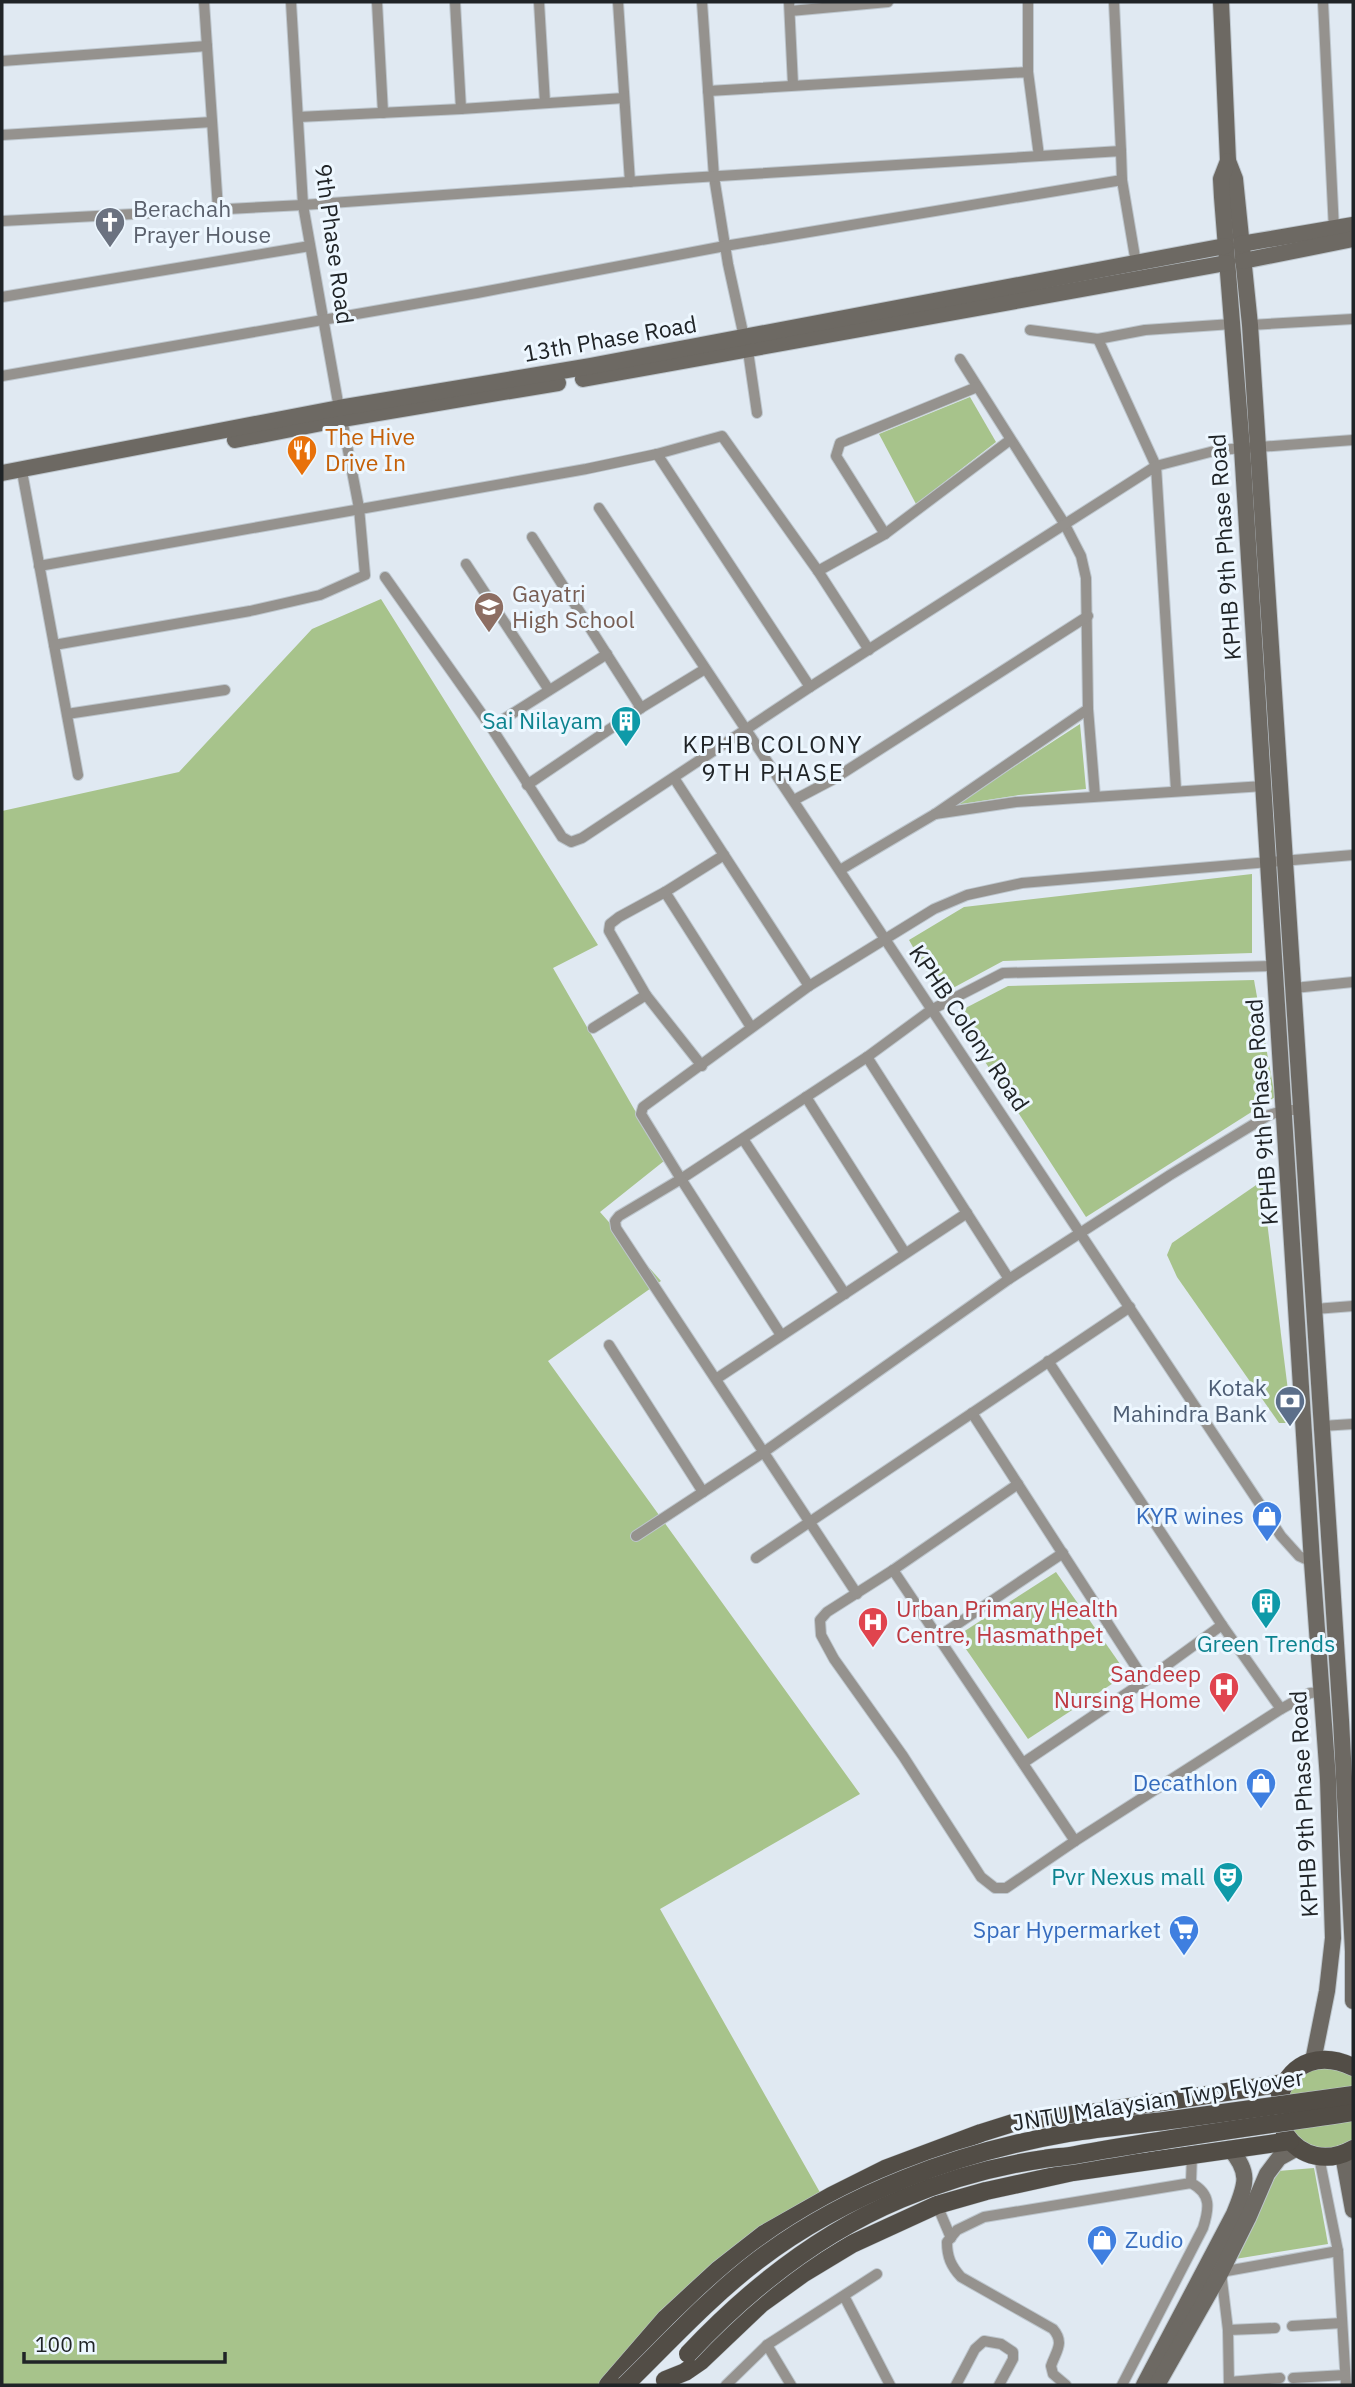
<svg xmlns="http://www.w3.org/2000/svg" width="1355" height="2387" viewBox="0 0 1355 2387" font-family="'IBM Plex Sans',sans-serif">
  <rect width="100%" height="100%" fill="#e0e9f2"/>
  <g fill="#a7c38b">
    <path d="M 970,397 L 996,442 L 916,504 L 879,434 Z"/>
    <path d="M 381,599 L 598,945 L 553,968 L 664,1161 L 600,1212 L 661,1281 L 548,1361 L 860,1794 L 660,1909 L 822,2196 L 785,2217 L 606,2385 L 2,2385 L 2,811 L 179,772 L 312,629 Z"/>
    <path d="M 1080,724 L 1086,789 L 1019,795 L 955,805 Z"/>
    <path d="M 1252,874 L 1252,953 L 1003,961 L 940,995 L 909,940 L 964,907 Z"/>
    <path d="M 1254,980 L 1275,1097 L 1086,1217 L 954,1014 L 1008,986 Z"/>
    <path d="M 1262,1181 L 1292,1423 L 1279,1423 L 1177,1277 L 1167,1255 L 1172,1243 Z"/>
    <path d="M 1056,1572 L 1127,1674 L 1028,1739 L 957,1636 Z"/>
    <path d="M 1324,2064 L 1353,2074 L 1353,2140 L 1326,2150 L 1300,2141 L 1291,2130 L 1288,2087 L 1297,2076 Z"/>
    <path d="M 1314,2168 L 1328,2244 L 1235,2259 L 1278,2171 Z"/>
  </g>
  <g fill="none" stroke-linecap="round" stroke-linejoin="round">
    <g stroke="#bdc6cd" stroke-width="12">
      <g id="street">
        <path d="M 204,2 L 218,209"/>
        <path d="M 291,2 L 303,205 L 339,408"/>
        <path d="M 377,2 L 383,113"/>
        <path d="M 455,2 L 461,109"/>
        <path d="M 539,2 L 545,103"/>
        <path d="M 618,2 L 630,182"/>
        <path d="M 702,2 L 714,177 L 728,264 L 744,337"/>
        <path d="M 789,2 L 793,85"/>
        <path d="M 1028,2 L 1028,72"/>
        <path d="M 1114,2 L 1121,151"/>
        <path d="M 1323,2 L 1334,230"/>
        <path d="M 790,11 L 888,2"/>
        <path d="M 2,61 L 207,46"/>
        <path d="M 708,91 L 1028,72 L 1039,156"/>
        <path d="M 298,117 L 461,109 L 624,98"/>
        <path d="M 2,135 L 212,122"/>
        <path d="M 2,221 L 303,205 L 670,179 L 1121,151 L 1122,180 L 1136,263"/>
        <path d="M 2,297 L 310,246"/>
        <path d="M 1250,325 L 1353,319"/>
        <path d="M 1030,330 L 1098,339 L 1145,330 L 1232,324"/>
        <path d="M 1098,339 L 1156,466 L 1218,450 L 1353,440"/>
        <path d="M 748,351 L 757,413"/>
        <path d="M 960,359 L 1064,523 L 1081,556 L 1086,578 L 1088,709 L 1095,796"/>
        <path d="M 2,376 L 477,293 L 725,246 L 1122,180"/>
        <path d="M 657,454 L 810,687"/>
        <path d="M 23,477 L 78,775"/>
        <path d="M 599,508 L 1281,1536 L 1299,1556 L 1312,1562"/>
        <path d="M 885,534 L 1010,440"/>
        <path d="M 532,537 L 641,708"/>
        <path d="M 466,564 L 549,690"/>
        <path d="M 39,566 L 586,469 L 657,454 L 722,436 L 818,571 L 869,650"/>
        <path d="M 818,571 L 885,534 L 836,456 L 840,443 L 977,387"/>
        <path d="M 385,577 L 491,727 L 562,837 L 571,842 L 582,838 L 810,687 L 1156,466 L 1176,790"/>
        <path d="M 54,645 L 250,611 L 320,595 L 365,575 L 359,508 L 342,419"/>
        <path d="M 67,714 L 225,690"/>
        <path d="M 491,727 L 607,654"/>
        <path d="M 674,778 L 809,986"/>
        <path d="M 527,785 L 641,708 L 705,669"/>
        <path d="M 794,800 L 832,780 L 1088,616"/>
        <path d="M 935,814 L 1016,802 L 1264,786"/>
        <path d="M 840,870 L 935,814 L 1088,709"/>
        <path d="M 665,892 L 751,1027"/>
        <path d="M 1294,988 L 1353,982"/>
        <path d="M 593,1028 L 646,995"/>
        <path d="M 867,1057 L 1009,1279"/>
        <path d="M 702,1066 L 646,995 L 609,931 L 610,924 L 619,917 L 665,892 L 724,855"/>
        <path d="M 806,1097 L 905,1253"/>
        <path d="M 743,1139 L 845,1294"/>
        <path d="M 1315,1309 L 1353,1306"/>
        <path d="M 781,1335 L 681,1179 L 867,1057 L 931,1010 L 1003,973 L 1275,966"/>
        <path d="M 609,1345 L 703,1492"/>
        <path d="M 1048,1361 L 1222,1625 L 1281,1709"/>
        <path d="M 716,1379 L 967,1213"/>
        <path d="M 972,1413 L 1145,1681"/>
        <path d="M 1322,1426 L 1353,1424"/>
        <path d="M 1018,1484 L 893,1570 L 827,1612 L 820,1620 L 821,1635 L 834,1659 L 903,1756 L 981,1877 L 995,1888 L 1006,1888 L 1075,1841 L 1281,1709 L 1310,1693 L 1322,1692"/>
        <path d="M 636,1536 L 764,1452 L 1009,1279 L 1170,1175 L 1269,1115 L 1285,1110 L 1301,1110"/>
        <path d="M 756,1558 L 1130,1307"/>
        <path d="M 893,1570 L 1075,1841"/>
        <path d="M 857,1594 L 616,1228 L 615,1221 L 619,1216 L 681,1179 L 641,1114 L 643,1107 L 809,986 L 934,909 L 967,895 L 1022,883 L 1353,855"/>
        <path d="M 938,1637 L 1063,1553"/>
        <path d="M 1023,1763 L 1145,1681 L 1222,1625"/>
        <path d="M 1319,2157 L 1338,2251 L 1346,2385"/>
        <path d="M 1191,2183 L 1192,2154"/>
        <path d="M 937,2205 L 951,2238"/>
        <path d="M 1217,2270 L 1221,2272 L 1338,2251"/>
        <path d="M 1221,2272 L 1228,2330 L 1229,2385"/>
        <path d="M 844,2296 L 890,2385"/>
        <path d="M 1292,2326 L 1342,2323"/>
        <path d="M 1228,2330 L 1275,2328"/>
        <path d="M 767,2345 L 791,2385"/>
        <path d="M 1293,2378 L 1345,2375"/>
        <path d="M 1229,2382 L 1280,2378"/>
        <path d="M 726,2385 L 767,2345 L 877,2274"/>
        <path d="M 956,2385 L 975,2349 L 984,2341 L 1001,2344 L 1013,2352 L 1013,2359 L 999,2385"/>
        <path d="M 1066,2385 L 1053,2374 L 1051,2366 C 1056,2351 1065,2343 1053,2329 L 961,2277 C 951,2266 947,2257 947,2242 L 957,2230 L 984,2217 L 1191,2183 C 1212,2194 1209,2209 1203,2228 L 1122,2385"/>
      </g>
    </g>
    <g stroke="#bdc6cd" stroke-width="18">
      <g id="secondary">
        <path d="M 1221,2 L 1228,161 L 1235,179 L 1250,325 L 1341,1720 L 1353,1951 L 1353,2001"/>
        <path d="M 1228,161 L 1221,179 L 1222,197 L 1242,448 L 1312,1562 L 1328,1779 L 1333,1938 L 1327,1991 L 1313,2061"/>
        <path d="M 1241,244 L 1353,225"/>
        <path d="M 1243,261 L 1353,239"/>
        <path d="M 583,379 L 1226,263"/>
        <path d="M 235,440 L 342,419 L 558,383"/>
        <path d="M 2,473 L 339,408 L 591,366 L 1225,246"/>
        <path d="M 1343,2155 L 1353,2210"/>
        <path d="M 1144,2385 L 1234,2214 C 1245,2186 1252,2174 1230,2149"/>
        <path d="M 1157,2385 L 1221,2272 L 1248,2218 L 1267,2174 L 1279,2158 L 1297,2148"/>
      </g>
    </g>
    <g stroke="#bdc6cd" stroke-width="19">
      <g id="primary">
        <path d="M 1280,2094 C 1293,2060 1322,2052 1353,2067"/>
        <path d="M 1285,2134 C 1301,2158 1328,2163 1353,2149"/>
        <path d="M 665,2380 L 685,2372 L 701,2361 L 761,2304 L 804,2273 L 852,2244 L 937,2205 L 986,2191 L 1073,2172 L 1290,2141"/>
        <path d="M 608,2385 L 666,2318 L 718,2270 L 764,2234 L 831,2196 L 885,2169 L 981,2133 L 1019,2121 L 1098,2112 L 1284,2083"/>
      </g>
    </g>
    <use href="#street" stroke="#95928e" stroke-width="10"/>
    <use href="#secondary" stroke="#6d6963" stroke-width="16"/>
    <use href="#primary" stroke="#524d46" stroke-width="18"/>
    <g stroke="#bdc6cd" stroke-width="19" stroke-linecap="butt">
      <g id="primary-bridge">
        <path d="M 688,2354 C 748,2290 820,2233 901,2199 C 946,2180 996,2166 1044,2159 C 1054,2157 1065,2157 1075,2155 C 1168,2138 1260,2126 1353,2112"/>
        <path d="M 625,2385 C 668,2343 709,2298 757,2261 C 846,2193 959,2152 1069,2133 C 1105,2127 1143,2124 1179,2119 C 1237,2111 1295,2103 1353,2095"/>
      </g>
    </g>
    <use href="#primary-bridge" stroke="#524d46" stroke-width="18"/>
  </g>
  <defs>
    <g id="church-pin" transform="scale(1.575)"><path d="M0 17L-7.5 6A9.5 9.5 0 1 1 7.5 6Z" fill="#6b7280" stroke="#edf7ff"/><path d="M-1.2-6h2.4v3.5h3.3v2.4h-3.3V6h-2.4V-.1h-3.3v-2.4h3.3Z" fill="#fff"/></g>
    <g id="restaurant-pin" transform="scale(1.575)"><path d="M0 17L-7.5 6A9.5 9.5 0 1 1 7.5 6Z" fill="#e8710a" stroke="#edf7ff"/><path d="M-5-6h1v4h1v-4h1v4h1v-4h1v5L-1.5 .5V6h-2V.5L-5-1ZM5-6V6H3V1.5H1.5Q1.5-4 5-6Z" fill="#fff"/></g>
    <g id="school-pin" transform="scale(1.575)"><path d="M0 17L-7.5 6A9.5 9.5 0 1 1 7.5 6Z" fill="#8d6e63" stroke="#edf7ff"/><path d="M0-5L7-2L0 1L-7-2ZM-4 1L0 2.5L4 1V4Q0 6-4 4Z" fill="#fff"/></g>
    <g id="building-pin" transform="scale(1.575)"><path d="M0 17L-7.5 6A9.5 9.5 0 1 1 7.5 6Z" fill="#0f9aa8" stroke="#edf7ff"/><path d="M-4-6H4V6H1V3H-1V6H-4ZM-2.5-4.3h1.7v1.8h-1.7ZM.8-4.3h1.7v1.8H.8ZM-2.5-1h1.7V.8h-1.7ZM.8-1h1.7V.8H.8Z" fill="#fff"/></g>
    <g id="bank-pin" transform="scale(1.575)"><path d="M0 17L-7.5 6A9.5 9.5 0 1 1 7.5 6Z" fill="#5c6f8a" stroke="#edf7ff"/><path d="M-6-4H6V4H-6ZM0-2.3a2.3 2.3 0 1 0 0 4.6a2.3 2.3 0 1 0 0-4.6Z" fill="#fff"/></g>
    <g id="shop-pin" transform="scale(1.575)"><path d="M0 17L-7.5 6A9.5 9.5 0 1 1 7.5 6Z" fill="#3f7fe0" stroke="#edf7ff"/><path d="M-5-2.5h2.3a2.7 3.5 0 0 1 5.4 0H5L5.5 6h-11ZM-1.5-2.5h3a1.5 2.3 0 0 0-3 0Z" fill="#fff"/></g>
    <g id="hospital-pin" transform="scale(1.575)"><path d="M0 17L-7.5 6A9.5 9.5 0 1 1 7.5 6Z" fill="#e0444e" stroke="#edf7ff"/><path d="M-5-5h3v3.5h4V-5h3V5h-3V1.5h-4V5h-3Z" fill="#fff"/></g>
    <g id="theatre-pin" transform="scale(1.575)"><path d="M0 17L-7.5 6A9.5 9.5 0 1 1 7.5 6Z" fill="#0f9aa8" stroke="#edf7ff"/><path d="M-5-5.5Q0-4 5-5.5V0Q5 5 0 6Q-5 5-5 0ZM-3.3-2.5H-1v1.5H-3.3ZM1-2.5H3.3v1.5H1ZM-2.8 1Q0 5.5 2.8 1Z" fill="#fff"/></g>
    <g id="supermarket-pin" transform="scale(1.575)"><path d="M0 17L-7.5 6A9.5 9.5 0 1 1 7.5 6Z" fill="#3f7fe0" stroke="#edf7ff"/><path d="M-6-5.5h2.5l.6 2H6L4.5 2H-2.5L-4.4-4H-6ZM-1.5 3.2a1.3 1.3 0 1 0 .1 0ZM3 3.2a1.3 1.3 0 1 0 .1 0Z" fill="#fff"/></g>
  </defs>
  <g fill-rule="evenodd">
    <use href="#church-pin" x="110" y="222"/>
    <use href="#restaurant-pin" x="302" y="450"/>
    <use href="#school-pin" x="489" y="607"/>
    <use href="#building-pin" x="626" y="721"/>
    <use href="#bank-pin" x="1290" y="1401"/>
    <use href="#shop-pin" x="1267" y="1516"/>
    <use href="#building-pin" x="1266" y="1603"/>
    <use href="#hospital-pin" x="873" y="1622"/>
    <use href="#hospital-pin" x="1224" y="1687"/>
    <use href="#shop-pin" x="1261" y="1783"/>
    <use href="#theatre-pin" x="1228" y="1877"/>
    <use href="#supermarket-pin" x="1184" y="1930"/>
    <use href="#shop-pin" x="1102" y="2240"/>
  </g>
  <g text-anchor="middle" stroke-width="6" stroke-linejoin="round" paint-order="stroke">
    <g font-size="23" fill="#5b616d" stroke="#edf7ff" text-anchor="start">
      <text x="133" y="217">Berachah<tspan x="133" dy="26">Prayer House</tspan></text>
    </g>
    <g font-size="23" fill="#202427" stroke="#edf7ff">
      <text transform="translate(334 244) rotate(82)" y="8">9th Phase Road</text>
      <text transform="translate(610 339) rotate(-10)" y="8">13th Phase Road</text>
      <text transform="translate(1225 547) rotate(-94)" y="8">KPHB 9th Phase Road</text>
      <text transform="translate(969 1028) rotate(56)" y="8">KPHB Colony Road</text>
      <text transform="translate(1262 1112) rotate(-94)" y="8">KPHB 9th Phase Road</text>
      <text transform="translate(1304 1804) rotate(-93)" y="8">KPHB 9th Phase Road</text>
      <text transform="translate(1158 2100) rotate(-9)" y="8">JNTU Malaysian Twp Flyover</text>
    </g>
    <g font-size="23" fill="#c56008" stroke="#edf7ff" text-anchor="start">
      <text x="325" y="445">The Hive<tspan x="325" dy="26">Drive In</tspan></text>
    </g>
    <g font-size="23" fill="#785e54" stroke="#edf7ff" text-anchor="start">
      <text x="512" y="602">Gayatri<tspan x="512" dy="26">High School</tspan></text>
    </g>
    <g font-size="23" fill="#0d838f" stroke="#edf7ff" text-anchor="end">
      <text x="603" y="729">Sai Nilayam</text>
      <text x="1266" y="1652" text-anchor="middle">Green Trends</text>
      <text x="1205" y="1885">Pvr Nexus mall</text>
    </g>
    <g font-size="23" fill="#4e5e75" stroke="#edf7ff" text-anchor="end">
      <text x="1267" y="1396">Kotak<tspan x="1267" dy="26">Mahindra Bank</tspan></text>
    </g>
    <g font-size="23" fill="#366cbe" stroke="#edf7ff" text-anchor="end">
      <text x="1244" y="1524">KYR wines</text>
      <text x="1238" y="1791">Decathlon</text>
      <text x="1161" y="1938">Spar Hypermarket</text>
      <text x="1125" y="2248" text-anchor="start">Zudio</text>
    </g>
    <g font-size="23" fill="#be3a42" stroke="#edf7ff" text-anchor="start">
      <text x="896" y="1617">Urban Primary Health<tspan x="896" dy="26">Centre, Hasmathpet</tspan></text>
      <text x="1201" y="1682" text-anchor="end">Sandeep<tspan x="1201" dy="26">Nursing Home</tspan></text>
    </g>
    <g font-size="24" letter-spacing="2" fill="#202427" stroke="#edf7ff">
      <text x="773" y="753">KPHB COLONY<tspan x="773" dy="28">9TH PHASE</tspan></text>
    </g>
  </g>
  <rect width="1355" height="2387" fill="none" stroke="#202427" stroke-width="7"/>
  <path d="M24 2352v10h201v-10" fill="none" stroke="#202427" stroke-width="3.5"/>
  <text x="35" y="2352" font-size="21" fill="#202427" stroke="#edf7ff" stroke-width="5" paint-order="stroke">100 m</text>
</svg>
